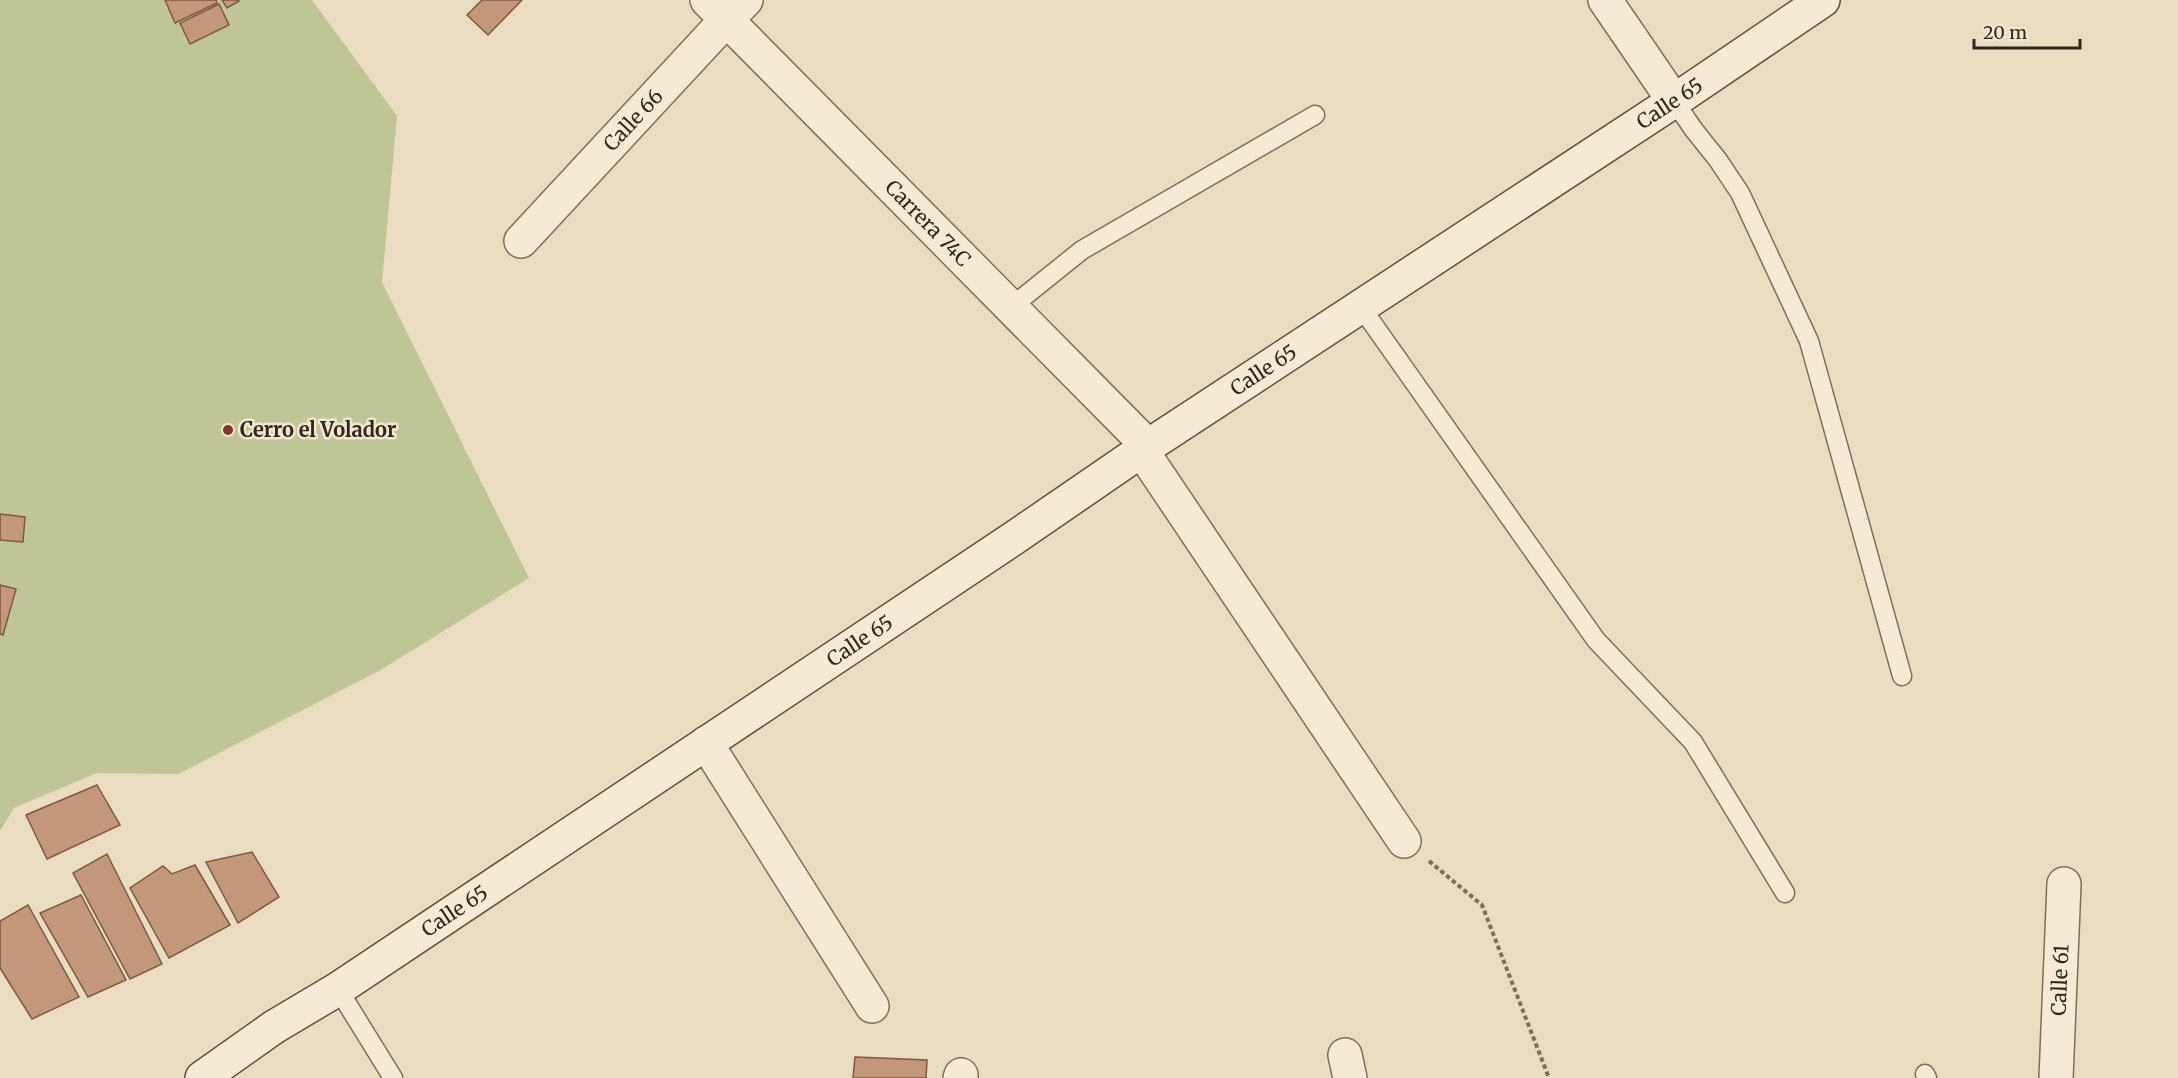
<svg xmlns="http://www.w3.org/2000/svg" width="2178" height="1078" viewBox="0 0 2178 1078" font-family="Merriweather,serif">
  <rect width="100%" height="100%" fill="#e9dcc0"/>
  <path fill="#c0c596" d="M 0,0 L 312,0 L 397,116 L 382,282 L 529,578 L 379,671 L 178,774 L 97,773 L 14,808 L 0,831 Z"/>
  <g fill="#c3977a" stroke="#7d5942" stroke-width="1.5">
    <path d="M 165,0 L 216,0 L 217,3 L 175,23 Z"/>
    <path d="M 222,0 L 239,0 L 239,1 L 227,8 Z"/>
    <path d="M 482,0 L 522,0 L 488,35 L 467,15 Z"/>
    <path d="M 219,4 L 229,25 L 190,44 L 180,23 Z"/>
    <path d="M 0,514 L 25,517 L 23,542 L 0,540 Z"/>
    <path d="M 0,585 L 16,589 L 3,635 L 0,634 Z"/>
    <path d="M 97,785 L 120,825 L 47,859 L 26,815 Z"/>
    <path d="M 252,852 L 279,897 L 238,923 L 206,862 Z"/>
    <path d="M 107,854 L 162,964 L 130,979 L 73,873 Z"/>
    <path d="M 195,865 L 230,925 L 169,958 L 130,888 L 163,866 L 172,874 Z"/>
    <path d="M 81,895 L 126,980 L 88,997 L 40,913 Z"/>
    <path d="M 28,905 L 79,997 L 32,1019 L 0,968 L 0,921 Z"/>
    <path d="M 855,1057 L 927,1060 L 926,1078 L 853,1078 Z"/>
  </g>
  <g fill="none" stroke-linecap="round" stroke-linejoin="round">
    <g stroke="#806e5a" stroke-width="21">
      <g id="service">
        <path d="M 1674,101 L 1694,130 L 1718,160 L 1740,193 L 1809,341 L 1902,676"/>
        <path d="M 1011,307 L 1082,250 L 1315,115"/>
        <path d="M 1361,307 L 1596,640 L 1693,742 L 1785,893"/>
        <path d="M 338,989 L 393,1078"/>
        <path d="M 1925,1074 L 1927,1078"/>
      </g>
    </g>
    <g stroke="#806e5a" stroke-width="36">
      <g id="minor">
        <path id="s1" d="M 707,0 L 1148,446"/>
        <path d="M 1605,0 L 1674,101"/>
        <path id="s2" d="M 521,241 L 727,19 L 746,0"/>
        <path d="M 1142,451 L 1404,841"/>
        <path d="M 706,743 L 872,1006"/>
        <path d="M 1345,1055 L 1350,1078"/>
        <path d="M 960,1078 L 961,1075"/>
        <path id="s3" d="M 2056,1078 L 2064,884"/>
      </g>
    </g>
    <g stroke="#624f3d" stroke-width="36">
      <g id="secondary">
        <path id="s4" d="M 202,1078 L 274,1027 L 338,989 L 1014,538 L 1148,446 L 1674,101 L 1823,0"/>
      </g>
    </g>
    <path stroke="#806e5a" stroke-width="4" stroke-dasharray="4.5 3" stroke-linecap="butt" d="M 1429,861 L 1482,905 L 1549,1078"/>
    <use href="#service" stroke="#f5ead3" stroke-width="18"/>
    <use href="#minor" stroke="#f5ead3" stroke-width="33"/>
    <use href="#secondary" stroke="#f5ead3" stroke-width="33"/>
  </g>
  <circle fill="#893032" stroke="#f1e7cf" stroke-width="2" cx="228" cy="430" r="6"/>
  <g text-anchor="middle" stroke-width="5" stroke-linejoin="round" paint-order="stroke">
    <g font-size="20" fill="#31261d" stroke="#f1e7cf">
      <text dy="7" stroke="none"><textPath href="#s4" startOffset="1762">Calle 65</textPath></text>
      <text dy="7" stroke="none"><textPath href="#s2" startOffset="165">Calle 66</textPath></text>
      <text dy="7" stroke="none"><textPath href="#s1" startOffset="314">Carrera 74C</textPath></text>
      <text dy="7" stroke="none"><textPath href="#s4" startOffset="1276">Calle 65</textPath></text>
      <text dy="7" stroke="none"><textPath href="#s4" startOffset="790">Calle 65</textPath></text>
      <text dy="7" stroke="none"><textPath href="#s4" startOffset="303">Calle 65</textPath></text>
      <text dy="7" stroke="none"><textPath href="#s3" startOffset="98">Calle 61</textPath></text>
    </g>
    <g font-size="20" font-weight="bold" fill="#31261d" stroke="#f1e7cf" text-anchor="start">
      <text x="240" y="437">Cerro el Volador</text>
    </g>
  </g>
  <path d="M1974 39v9h106v-9" fill="none" stroke="#31261d" stroke-width="3"/>
  <text x="1983" y="39" font-size="18" fill="#31261d" stroke="#f1e7cf" stroke-width="4.5" paint-order="stroke">20 m</text>
</svg>
